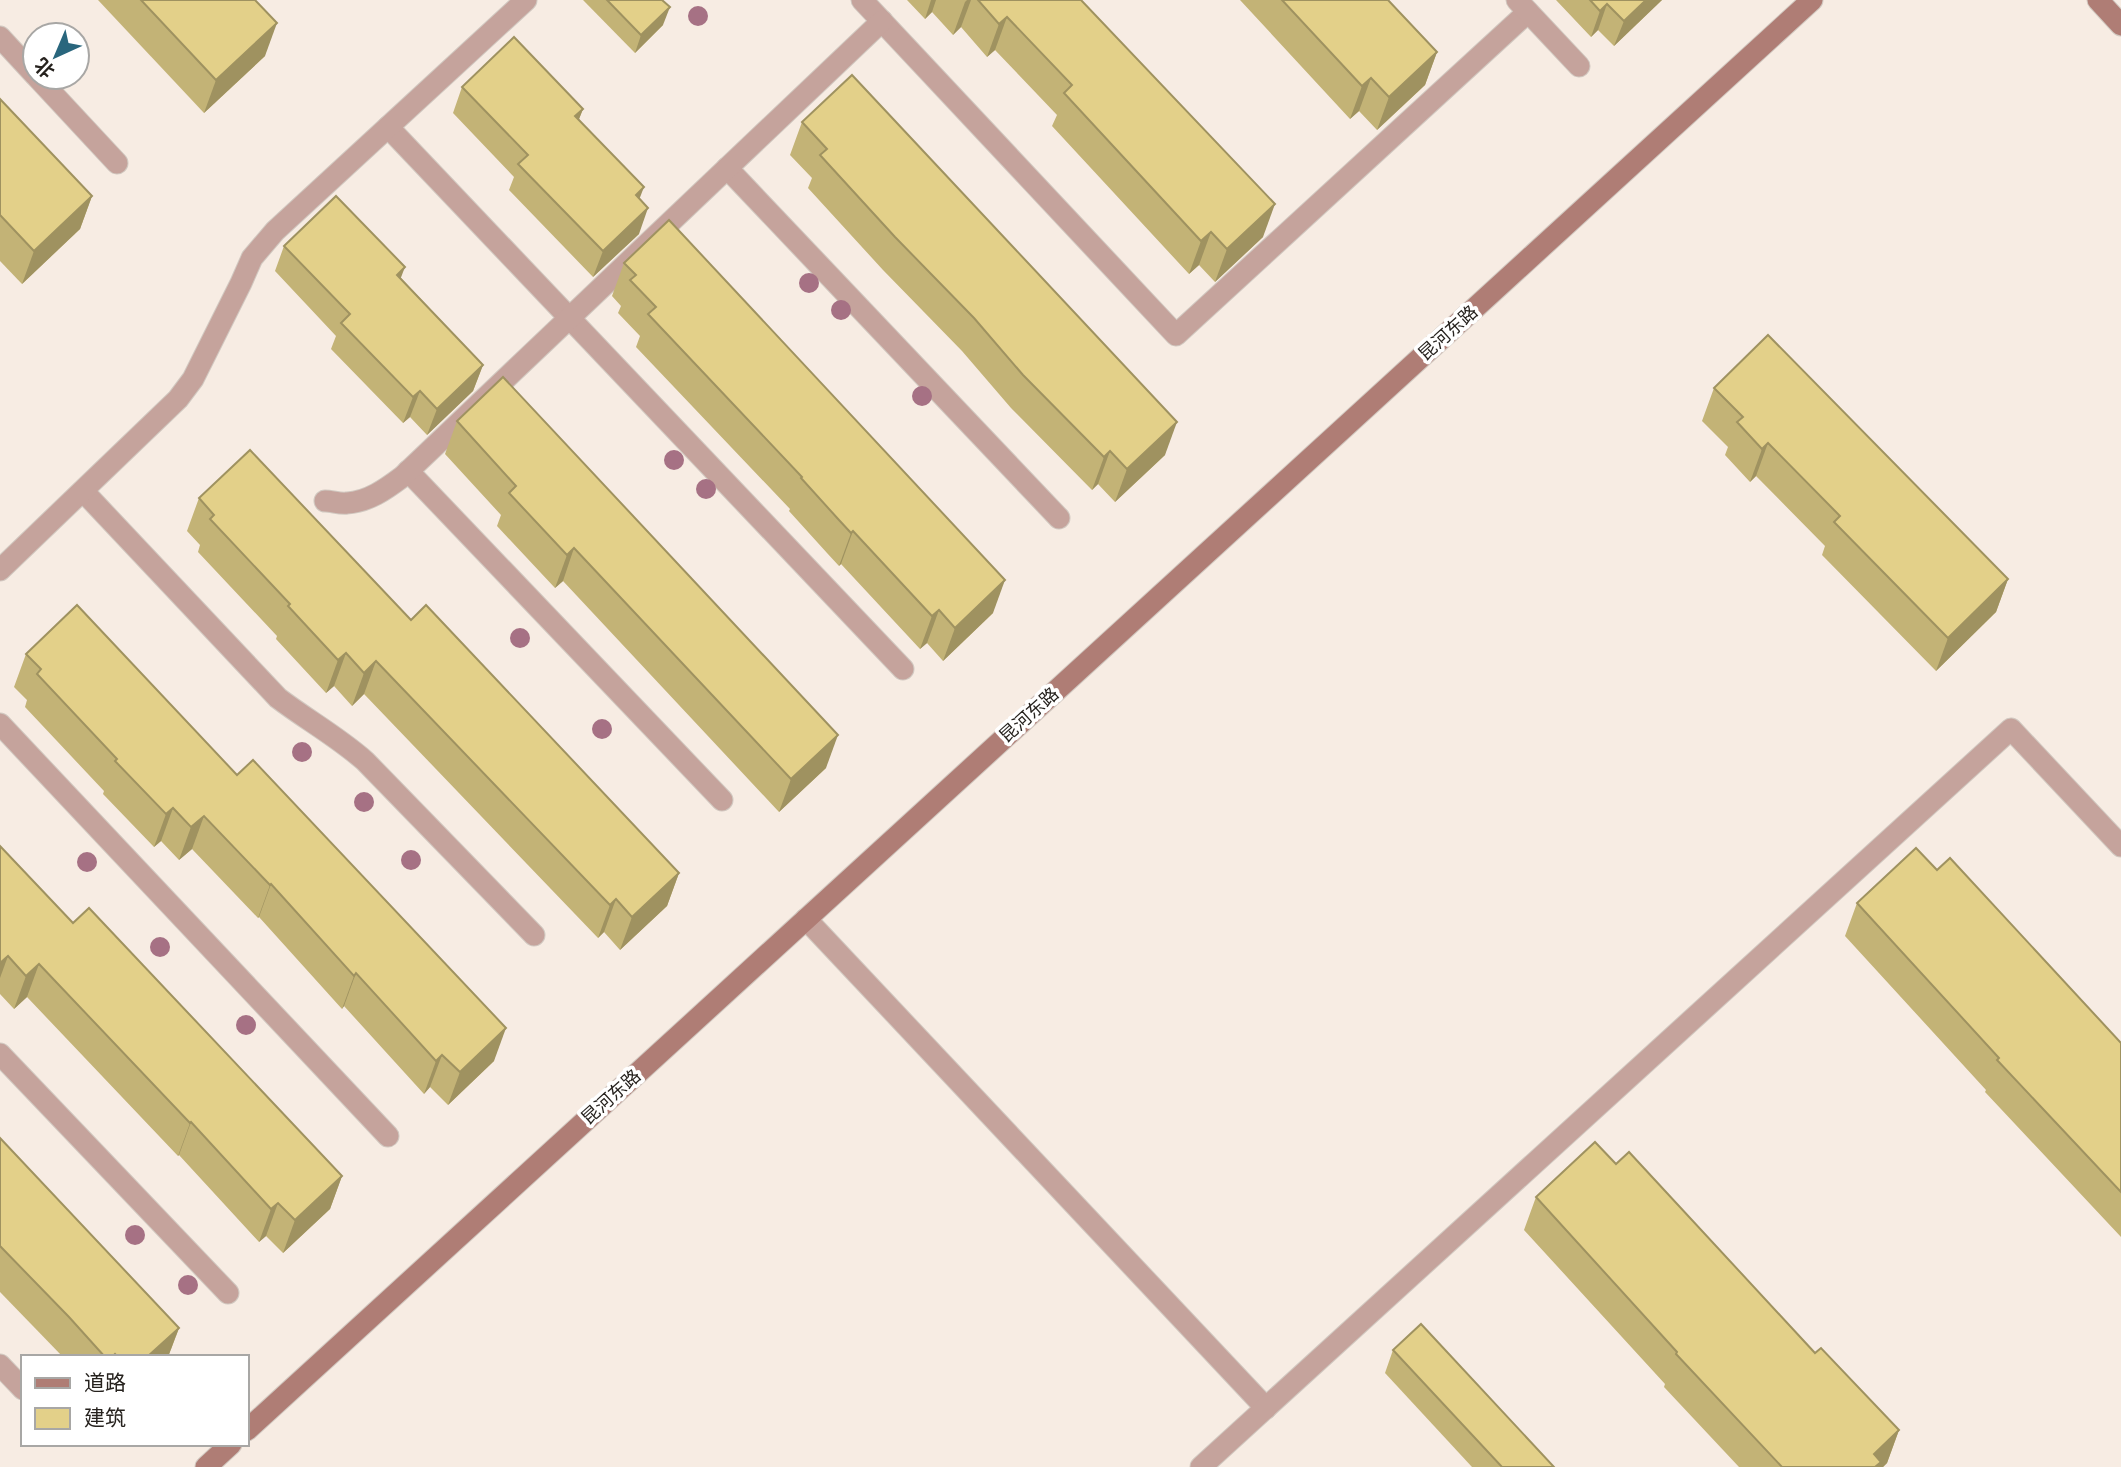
<svg xmlns="http://www.w3.org/2000/svg" width="2121" height="1467" viewBox="0 0 2121 1467" font-family="'Source Serif 4','Noto Sans SC',serif">
  <rect width="100%" height="100%" fill="#f7ece3"/>
  <g fill="none" stroke-linecap="round" stroke-linejoin="round">
    <g stroke="#d1c8c0" stroke-width="23">
      <g id="lane">
        <path d="M 862,0 L 1176,335 L 1528,12"/>
        <path d="M 1517,0 L 1579,66"/>
        <path d="M 0,37 L 35,75"/>
        <path d="M 37,77 L 117,163"/>
        <path d="M 388,127 L 903,669"/>
        <path d="M 727,168 L 1059,518"/>
        <path d="M 408,471 L 722,800"/>
        <path d="M 83,491 L 278,698 C 307,720 338,737 365,761 L 534,935"/>
        <path d="M 325,501 C 332,501 340,504 347,503 C 368,502 386,489 402,477 L 882,21"/>
        <path d="M 0,724 L 388,1136"/>
        <path d="M 0,1054 L 228,1293"/>
        <path d="M 0,1365 L 23,1389"/>
      </g>
    </g>
    <g stroke="#d1c8c0" stroke-width="23">
      <g id="street">
        <path d="M 0,570 L 178,399 L 193,379 L 241,283 L 252,258 L 275,231 L 526,0"/>
        <path d="M 806,919 L 1266,1408"/>
        <path d="M 1201,1467 L 2011,729 L 2121,846"/>
      </g>
    </g>
    <g stroke="#d1c8c0" stroke-width="23">
      <g id="secondary">
        <path d="M 2098,0 L 2121,25"/>
        <path d="M 247,1430 L 1812,0"/>
        <path d="M 206,1467 L 231,1444"/>
      </g>
    </g>
    <use href="#lane" stroke="#c5a39c" stroke-width="21"/>
    <use href="#street" stroke="#c5a39c" stroke-width="21"/>
    <use href="#secondary" stroke="#af7d75" stroke-width="21"/>
  </g>
  <g fill="#a67184">
    <circle cx="698" cy="16" r="10"/>
    <circle cx="809" cy="283" r="10"/>
    <circle cx="841" cy="310" r="10"/>
    <circle cx="922" cy="396" r="10"/>
    <circle cx="674" cy="460" r="10"/>
    <circle cx="706" cy="489" r="10"/>
    <circle cx="520" cy="638" r="10"/>
    <circle cx="602" cy="729" r="10"/>
    <circle cx="302" cy="752" r="10"/>
    <circle cx="364" cy="802" r="10"/>
    <circle cx="411" cy="860" r="10"/>
    <circle cx="87" cy="862" r="10"/>
    <circle cx="160" cy="947" r="10"/>
    <circle cx="246" cy="1025" r="10"/>
    <circle cx="135" cy="1235" r="10"/>
    <circle cx="188" cy="1285" r="10"/>
  </g>
  <g fill="#c3b376">
    <path d="M 98,0 L 255,0 L 265,56 L 204,113 Z"/>
    <path d="M 583,0 L 662,0 L 663,25 L 635,53 Z"/>
    <path d="M 907,0 L 1081,0 L 1263,237 L 1215,282 L 1199,265 L 1189,274 L 1052,126 L 1057,115 L 995,50 L 987,57 L 961,27 L 953,35 L 932,12 L 925,19 Z"/>
    <path d="M 1240,0 L 1388,0 L 1437,52 L 1425,85 L 1377,130 L 1359,111 L 1350,119 Z"/>
    <path d="M 1556,0 L 1662,0 L 1614,46 L 1598,30 L 1591,37 Z"/>
    <path d="M 462,87 L 583,109 L 579,119 L 639,199 L 639,234 L 593,277 L 509,190 L 514,177 L 453,113 Z"/>
    <path d="M 0,99 L 92,196 L 80,229 L 22,284 L 0,261 Z"/>
    <path d="M 802,122 L 1165,455 L 1115,502 L 1098,484 L 1092,490 L 1011,408 L 962,351 L 883,270 L 808,188 L 812,178 L 790,155 Z"/>
    <path d="M 284,246 L 401,278 L 483,365 L 473,391 L 427,435 L 410,417 L 403,423 L 331,349 L 336,336 L 275,271 Z"/>
    <path d="M 624,263 L 993,613 L 943,661 L 927,643 L 920,649 L 841,564 L 839,566 L 827,553 L 789,511 L 790,509 L 636,347 L 640,336 L 618,313 L 621,306 L 612,296 Z"/>
    <path d="M 1714,388 L 2008,579 L 1996,612 L 1936,671 L 1822,555 L 1825,546 L 1756,476 L 1750,482 L 1725,455 L 1728,447 L 1702,421 Z"/>
    <path d="M 457,421 L 826,768 L 779,812 L 563,581 L 555,588 L 497,526 L 501,515 L 445,454 Z"/>
    <path d="M 199,498 L 411,620 L 679,873 L 667,906 L 620,950 L 604,932 L 598,938 L 364,694 L 352,706 L 334,686 L 326,693 L 276,639 L 277,636 L 198,552 L 200,545 L 187,531 Z"/>
    <path d="M 26,654 L 494,1061 L 448,1105 L 430,1087 L 424,1094 L 344,1006 L 342,1009 L 259,917 L 258,918 L 192,849 L 179,860 L 161,841 L 154,847 L 103,794 L 104,791 L 25,707 L 27,700 L 14,687 Z"/>
    <path d="M 0,846 L 73,923 L 342,1176 L 330,1209 L 283,1253 L 266,1236 L 259,1242 L 179,1155 L 178,1156 L 27,997 L 14,1009 L 0,994 Z"/>
    <path d="M 1937,870 L 2121,1043 L 2121,1237 L 1985,1092 L 1986,1090 L 1845,936 L 1857,903 Z"/>
    <path d="M 0,1138 L 179,1328 L 168,1357 L 63,1357 L 0,1292 Z"/>
    <path d="M 1616,1164 L 1815,1353 L 1899,1430 L 1887,1463 L 1883,1467 L 1739,1467 L 1664,1387 L 1665,1384 L 1524,1230 L 1536,1197 Z"/>
    <path d="M 1393,1350 L 1554,1467 L 1472,1467 L 1385,1373 Z"/>
  </g>
  <g fill="#9f9260">
    <path d="M 931,0 L 936,0 L 932,12 L 925,19 Z"/>
    <path d="M 967,0 L 971,0 L 961,27 L 953,35 L 965,2 Z"/>
    <path d="M 1646,0 L 1662,0 L 1614,46 L 1624,21 Z"/>
    <path d="M 1607,4 L 1598,30 L 1591,37 L 1600,11 Z"/>
    <path d="M 670,7 L 663,25 L 635,53 L 641,35 Z"/>
    <path d="M 1007,17 L 995,50 L 987,57 L 999,24 Z"/>
    <path d="M 277,23 L 265,56 L 204,113 L 216,80 Z"/>
    <path d="M 1437,52 L 1425,85 L 1377,130 L 1389,97 Z"/>
    <path d="M 1371,78 L 1359,111 L 1350,119 L 1362,86 Z"/>
    <path d="M 583,109 L 573,134 L 575,116 Z"/>
    <path d="M 644,187 L 634,213 L 636,195 Z"/>
    <path d="M 92,196 L 80,229 L 22,284 L 34,251 Z"/>
    <path d="M 1275,204 L 1263,237 L 1215,282 L 1227,249 Z"/>
    <path d="M 648,208 L 639,234 L 593,277 L 603,251 Z"/>
    <path d="M 1211,232 L 1199,265 L 1189,274 L 1201,241 Z"/>
    <path d="M 405,267 L 395,293 L 397,275 Z"/>
    <path d="M 483,365 L 473,391 L 427,435 L 437,409 Z"/>
    <path d="M 420,391 L 410,417 L 403,423 L 413,397 Z"/>
    <path d="M 1177,422 L 1165,455 L 1115,502 L 1127,469 Z"/>
    <path d="M 1768,443 L 1756,476 L 1750,482 L 1762,449 Z"/>
    <path d="M 1110,451 L 1098,484 L 1092,490 L 1104,457 Z"/>
    <path d="M 853,531 L 841,564 L 839,566 L 851,533 Z"/>
    <path d="M 574,548 L 563,581 L 555,588 L 567,555 Z"/>
    <path d="M 2008,579 L 1996,612 L 1936,671 L 1948,638 Z"/>
    <path d="M 1005,580 L 993,613 L 943,661 L 955,628 Z"/>
    <path d="M 939,610 L 927,643 L 920,649 L 932,616 Z"/>
    <path d="M 346,653 L 334,686 L 326,693 L 338,660 Z"/>
    <path d="M 376,661 L 364,694 L 352,706 L 364,673 Z"/>
    <path d="M 838,735 L 826,768 L 779,812 L 791,779 Z"/>
    <path d="M 173,808 L 161,841 L 154,847 L 166,814 Z"/>
    <path d="M 204,816 L 192,849 L 179,860 L 191,827 Z"/>
    <path d="M 679,873 L 667,906 L 620,950 L 632,917 Z"/>
    <path d="M 271,884 L 259,917 L 258,918 L 270,885 Z"/>
    <path d="M 616,899 L 604,932 L 598,938 L 610,905 Z"/>
    <path d="M 8,956 L 0,978 L 0,963 Z"/>
    <path d="M 39,964 L 27,997 L 14,1009 L 26,976 Z"/>
    <path d="M 356,973 L 344,1006 L 342,1009 L 354,976 Z"/>
    <path d="M 506,1028 L 494,1061 L 448,1105 L 460,1072 Z"/>
    <path d="M 442,1055 L 430,1087 L 424,1094 L 436,1061 Z"/>
    <path d="M 191,1122 L 179,1155 L 178,1156 L 190,1123 Z"/>
    <path d="M 342,1176 L 330,1209 L 283,1253 L 295,1220 Z"/>
    <path d="M 278,1203 L 266,1236 L 259,1242 L 271,1209 Z"/>
    <path d="M 179,1328 L 168,1357 L 147,1357 Z"/>
    <path d="M 1899,1430 L 1887,1463 L 1883,1467 L 1869,1467 L 1874,1454 Z"/>
  </g>
  <g fill="#e3d089" stroke="#9f9260" stroke-width="2">
    <path d="M 141,0 L 255,0 L 277,23 L 216,80 Z"/>
    <path d="M 607,0 L 662,0 L 670,7 L 641,35 Z"/>
    <path d="M 978,0 L 1081,0 L 1275,204 L 1227,249 L 1211,232 L 1201,241 L 1064,93 L 1072,85 L 1007,17 L 999,24 Z"/>
    <path d="M 1282,0 L 1388,0 L 1437,52 L 1389,97 L 1371,78 L 1362,86 Z"/>
    <path d="M 1590,0 L 1646,0 L 1624,21 L 1607,4 L 1600,11 Z"/>
    <path d="M 514,37 L 583,109 L 575,116 L 644,187 L 636,195 L 648,208 L 603,251 L 518,164 L 528,155 L 462,87 Z"/>
    <path d="M 852,75 L 1177,422 L 1127,469 L 1110,451 L 1104,457 L 1023,375 L 974,318 L 895,237 L 820,155 L 827,149 L 802,122 Z"/>
    <path d="M 0,99 L 92,196 L 34,251 L 0,215 Z"/>
    <path d="M 336,196 L 405,267 L 397,275 L 483,365 L 437,409 L 420,391 L 413,397 L 341,323 L 350,314 L 284,246 Z"/>
    <path d="M 669,220 L 1005,580 L 955,628 L 939,610 L 932,616 L 853,531 L 851,533 L 839,520 L 801,478 L 802,477 L 648,314 L 656,307 L 630,280 L 636,275 L 624,263 Z"/>
    <path d="M 1768,335 L 2008,579 L 1948,638 L 1834,522 L 1840,516 L 1768,443 L 1762,449 L 1737,422 L 1743,417 L 1714,388 Z"/>
    <path d="M 503,377 L 838,735 L 791,779 L 574,548 L 567,555 L 509,493 L 516,486 L 457,421 Z"/>
    <path d="M 250,450 L 411,620 L 426,605 L 679,873 L 632,917 L 616,899 L 610,905 L 376,661 L 364,673 L 346,653 L 338,660 L 288,606 L 290,604 L 210,519 L 214,515 L 199,498 Z"/>
    <path d="M 77,605 L 237,775 L 253,760 L 506,1028 L 460,1072 L 442,1055 L 436,1061 L 356,973 L 354,976 L 271,884 L 270,885 L 204,816 L 191,827 L 173,808 L 166,814 L 115,761 L 117,759 L 37,674 L 41,669 L 26,654 Z"/>
    <path d="M 0,846 L 73,923 L 89,908 L 342,1176 L 295,1220 L 278,1203 L 271,1209 L 191,1122 L 190,1123 L 39,964 L 26,976 L 8,956 L 0,963 Z"/>
    <path d="M 1916,848 L 1937,870 L 1950,858 L 2121,1043 L 2121,1192 L 1997,1060 L 1999,1058 L 1857,903 Z"/>
    <path d="M 0,1138 L 179,1328 L 147,1357 L 118,1357 L 115,1354 L 112,1357 L 105,1357 L 69,1317 L 0,1246 Z"/>
    <path d="M 1595,1142 L 1616,1164 L 1629,1152 L 1815,1353 L 1821,1348 L 1899,1430 L 1874,1454 L 1881,1462 L 1875,1467 L 1782,1467 L 1676,1354 L 1677,1352 L 1536,1197 Z"/>
    <path d="M 1421,1324 L 1554,1467 L 1502,1467 L 1393,1350 Z"/>
  </g>
  <g text-anchor="middle" stroke-width="7" stroke-linejoin="round" paint-order="stroke">
    <g font-size="18" fill="#26221e" stroke="#fff">
      <text transform="translate(1448 333) rotate(-42)" y="6">昆河东路</text>
      <text transform="translate(1029 715) rotate(-42)" y="6">昆河东路</text>
      <text transform="translate(611 1097) rotate(-42)" y="6">昆河东路</text>
    </g>
  </g>
  <rect x="21" y="1355" width="228" height="91" fill="#ffffff" stroke="#a8a7a5" stroke-width="2"/>
  <rect x="35" y="1378" width="35" height="10" fill="#af7d75" stroke="#a8a7a5" stroke-width="2"/>
  <text x="84" y="1390" font-size="21" fill="#26221e">道路</text>
  <rect x="35" y="1408" width="35" height="21" fill="#e3d089" stroke="#a8a7a5" stroke-width="2"/>
  <text x="84" y="1425" font-size="21" fill="#26221e">建筑</text>
  <g transform="translate(56 56) rotate(224)"><circle r="33" fill="#ffffff" stroke="#a8a7a5" stroke-width="2"/>
  <path d="M0-5L12 26L0 18L-12 26Z" fill="#29667d"/>
  <text y="-10" font-size="19" font-weight="bold" text-anchor="middle" fill="#26221e">北</text>
  </g>
</svg>
